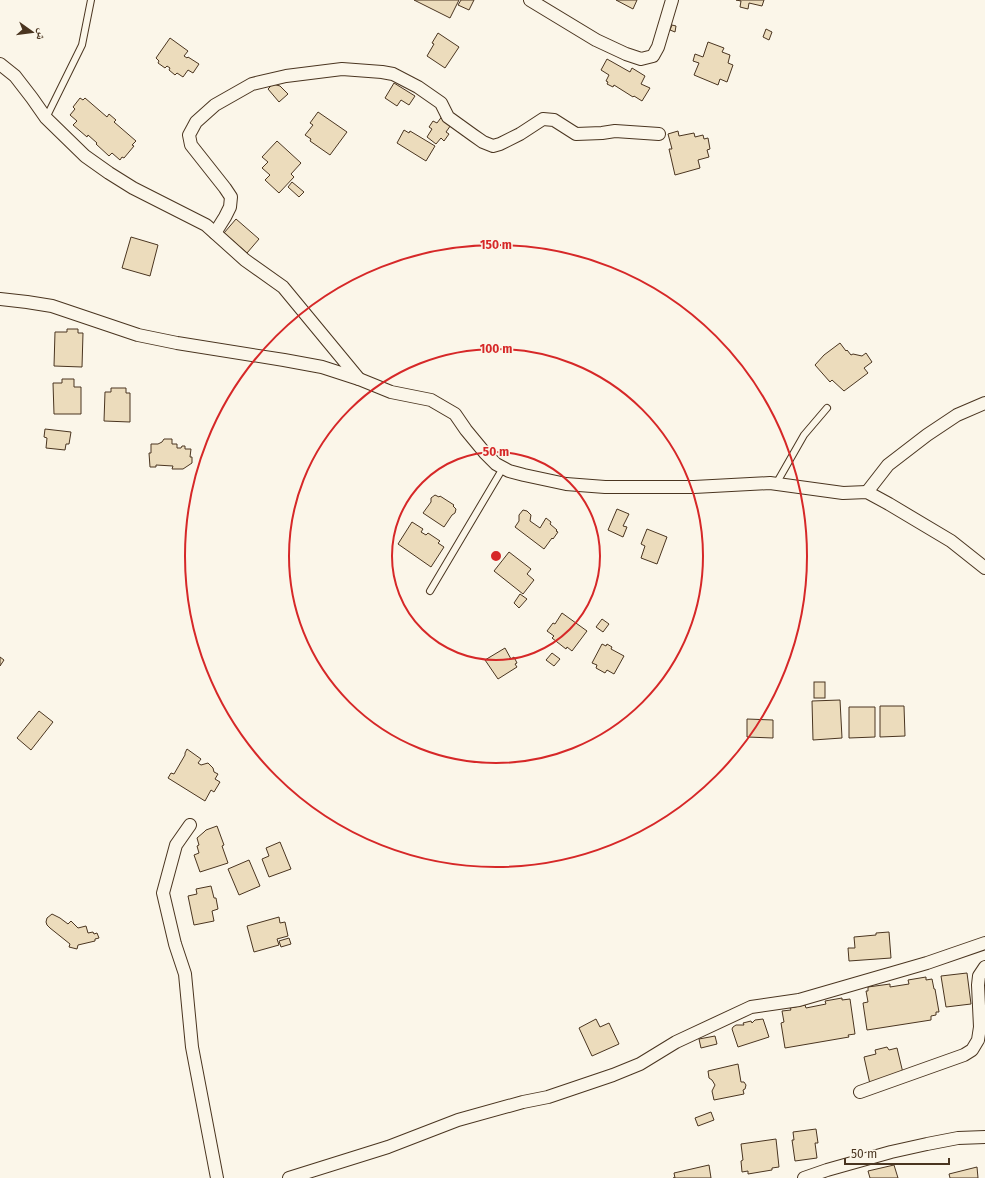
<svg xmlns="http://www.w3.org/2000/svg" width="985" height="1178" viewBox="0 0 985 1178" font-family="'Fira Sans','Noto Naskh Arabic',sans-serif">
  <rect width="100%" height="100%" fill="#fbf6e9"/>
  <g fill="#ecdcbc" stroke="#4a3520">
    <path d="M 414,0 L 459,0 L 450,18 Z"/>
    <path d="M 461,0 L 474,0 L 469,10 L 458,5 Z"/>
    <path d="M 616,0 L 637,0 L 633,9 Z"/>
    <path d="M 736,0 L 764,0 L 762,6 L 749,3 L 748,9 L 740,7 L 741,1 Z"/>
    <path d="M 672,25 L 676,26 L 675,32 L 670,30 Z"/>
    <path d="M 766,29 L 772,32 L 769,40 L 763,37 Z"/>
    <path d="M 438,33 L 459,47 L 445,68 L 427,56 L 434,44 L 432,43 Z"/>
    <path d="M 170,38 L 188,51 L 184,56 L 187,58 L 188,57 L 199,64 L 193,73 L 188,70 L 183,77 L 177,73 L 175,75 L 169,70 L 170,68 L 167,66 L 165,68 L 158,63 L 159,61 L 156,58 Z"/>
    <path d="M 708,42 L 724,48 L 722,52 L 730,55 L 728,63 L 733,65 L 727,82 L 720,79 L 718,85 L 694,75 L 699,63 L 693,61 L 695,54 L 703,57 Z"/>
    <path d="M 607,59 L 630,72 L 632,68 L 645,76 L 641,84 L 650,88 L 642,101 L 634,96 L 633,97 L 614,85 L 613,87 L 607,84 L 608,82 L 606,81 L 609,75 L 601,70 Z"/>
    <path d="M 394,83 L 415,96 L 409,105 L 401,100 L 397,106 L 385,98 Z"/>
    <path d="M 273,84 L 280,86 L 288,94 L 279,102 L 268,89 Z"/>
    <path d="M 80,98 L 83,100 L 85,98 L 107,117 L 109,114 L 116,120 L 114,122 L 136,141 L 132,145 L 134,146 L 124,158 L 122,157 L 120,160 L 112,153 L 109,156 L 96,144 L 97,143 L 88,135 L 87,137 L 73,125 L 77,121 L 70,115 L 75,109 L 73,107 Z"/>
    <path d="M 318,112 L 347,132 L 330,155 L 310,141 L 311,139 L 305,135 L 313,125 L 310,123 Z"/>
    <path d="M 443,115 L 453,122 L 446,132 L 449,134 L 444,141 L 441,138 L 436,144 L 427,137 L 432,129 L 429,127 L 433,121 L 437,123 Z"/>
    <path d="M 404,130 L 409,133 L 410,131 L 435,146 L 426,161 L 397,143 Z"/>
    <path d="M 678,131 L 679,136 L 694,133 L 695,137 L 703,135 L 704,139 L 708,138 L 710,149 L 707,150 L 709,157 L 698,160 L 700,168 L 675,175 L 669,149 L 672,149 L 668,134 Z"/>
    <path d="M 277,141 L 301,163 L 291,174 L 294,177 L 279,193 L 265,180 L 270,175 L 262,168 L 268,162 L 262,157 Z"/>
    <path d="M 292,182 L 304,192 L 299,197 L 288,187 Z"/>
    <path d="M 236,219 L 259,239 L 247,253 L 224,233 Z"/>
    <path d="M 131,237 L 158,245 L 150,276 L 122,268 Z"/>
    <path d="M 67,329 L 78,329 L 78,333 L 83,333 L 82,367 L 54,366 L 55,332 L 67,332 Z"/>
    <path d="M 840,343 L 846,351 L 847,350 L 851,355 L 853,354 L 862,356 L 866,353 L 872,362 L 864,368 L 868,373 L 844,391 L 832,380 L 830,382 L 815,365 L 824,355 Z"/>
    <path d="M 62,379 L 74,379 L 74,387 L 81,387 L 81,414 L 54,414 L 53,383 L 62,383 Z"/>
    <path d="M 111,388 L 126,388 L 126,393 L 130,393 L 130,422 L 104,421 L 105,392 L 111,392 Z"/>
    <path d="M 45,429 L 71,432 L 69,444 L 66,444 L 65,450 L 46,448 L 47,438 L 44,437 Z"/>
    <path d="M 164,439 L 172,439 L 172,444 L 177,444 L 177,448 L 181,448 L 182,446 L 185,446 L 185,449 L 191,449 L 190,457 L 192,457 L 192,463 L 183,469 L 172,469 L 173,466 L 156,465 L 156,467 L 150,467 L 149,453 L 151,453 L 151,444 L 158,444 L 162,442 Z"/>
    <path d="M 435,495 L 439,497 L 440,496 L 454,505 L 453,506 L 456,509 L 455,513 L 452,515 L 444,527 L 423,513 L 431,502 L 431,498 Z"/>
    <path d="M 617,509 L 629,514 L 623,526 L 627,527 L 623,537 L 608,530 Z"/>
    <path d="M 523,510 L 527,511 L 531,515 L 530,521 L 540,528 L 546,518 L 551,522 L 550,524 L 557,530 L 556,531 L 558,532 L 553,539 L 552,538 L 544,549 L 515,527 L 519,521 L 519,515 Z"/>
    <path d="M 412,522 L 423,529 L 421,532 L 426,535 L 428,533 L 440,541 L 438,543 L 444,547 L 431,567 L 398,544 Z"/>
    <path d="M 647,529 L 667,537 L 657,564 L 641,558 L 645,546 L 641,544 Z"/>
    <path d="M 509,552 L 531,569 L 527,574 L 534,580 L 523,594 L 494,571 Z"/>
    <path d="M 520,594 L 527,599 L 519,608 L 514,603 Z"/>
    <path d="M 562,613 L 587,631 L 572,651 L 567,647 L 566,649 L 552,638 L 554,636 L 547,631 L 553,623 L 555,624 Z"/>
    <path d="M 602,619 L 609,624 L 603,632 L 596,627 Z"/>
    <path d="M 602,644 L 606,646 L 607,644 L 612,647 L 611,649 L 624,656 L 614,674 L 607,670 L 605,673 L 596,668 L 597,665 L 592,663 Z"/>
    <path d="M 505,648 L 511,659 L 514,657 L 517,663 L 515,664 L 517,667 L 498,679 L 485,660 Z"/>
    <path d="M 552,653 L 560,659 L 554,666 L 546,660 Z"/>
    <path d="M 0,657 L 4,660 L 0,666 Z"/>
    <rect x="814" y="682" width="11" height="16"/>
    <path d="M 840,700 L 842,738 L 813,740 L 812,701 Z"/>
    <path d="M 880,706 L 904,706 L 905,736 L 880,737 Z"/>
    <path d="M 849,707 L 875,707 L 875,737 L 849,738 Z"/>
    <path d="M 39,711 L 53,722 L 31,750 L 17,738 Z"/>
    <path d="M 747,719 L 773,720 L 773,738 L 747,737 Z"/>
    <path d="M 187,749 L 201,759 L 198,763 L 201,765 L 208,763 L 213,768 L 214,772 L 218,774 L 215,779 L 220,782 L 214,792 L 211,790 L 205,801 L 168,778 L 171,773 L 174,774 L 185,755 L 185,753 Z"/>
    <path d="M 217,826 L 224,845 L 222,846 L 228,863 L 200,872 L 194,855 L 199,853 L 197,846 L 199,845 L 197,838 L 204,832 L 206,830 Z"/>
    <path d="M 280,842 L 291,869 L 269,877 L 262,859 L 269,856 L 266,848 Z"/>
    <path d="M 249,860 L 260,886 L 239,895 L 228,869 Z"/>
    <path d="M 211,886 L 214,898 L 216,898 L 218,909 L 212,911 L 214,921 L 194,925 L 188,896 L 197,894 L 196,889 Z"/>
    <path d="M 52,914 L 60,918 L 68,924 L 71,921 L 78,928 L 86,926 L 88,933 L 93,932 L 94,934 L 97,933 L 99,938 L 95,939 L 95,941 L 78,945 L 77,949 L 69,947 L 70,944 L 50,928 L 47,925 L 46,922 L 47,918 Z"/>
    <path d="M 279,917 L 280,923 L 285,922 L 288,936 L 277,939 L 279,945 L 254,952 L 247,926 Z"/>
    <path d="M 889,932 L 891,958 L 849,961 L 848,948 L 855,948 L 854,937 L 876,935 L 876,933 Z"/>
    <path d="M 289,938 L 291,944 L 281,947 L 279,941 Z"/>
    <path d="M 967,973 L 971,1004 L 946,1007 L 941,976 Z"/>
    <path d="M 926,977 L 926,980 L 932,979 L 934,989 L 935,989 L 939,1012 L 936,1012 L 936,1015 L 931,1016 L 931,1020 L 867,1030 L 863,1003 L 868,1002 L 866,991 L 868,991 L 868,987 L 890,984 L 890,987 L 909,984 L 908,980 Z"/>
    <path d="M 842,998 L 842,1000 L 850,999 L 855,1034 L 848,1035 L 849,1037 L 785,1048 L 781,1023 L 784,1022 L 782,1011 L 791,1010 L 790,1008 L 805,1005 L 806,1008 L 826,1004 L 825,1001 Z"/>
    <path d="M 596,1019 L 600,1027 L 609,1023 L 619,1044 L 592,1056 L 579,1028 Z"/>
    <path d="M 763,1019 L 769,1037 L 738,1047 L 732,1029 L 733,1027 L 736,1025 L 744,1025 L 743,1023 L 751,1021 L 752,1023 L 755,1020 Z"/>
    <path d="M 715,1036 L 717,1044 L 701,1048 L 699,1039 Z"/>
    <path d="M 887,1047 L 889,1050 L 897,1048 L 903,1073 L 870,1084 L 864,1057 L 876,1054 L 875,1050 Z"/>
    <path d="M 738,1064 L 741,1082 L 744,1082 L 746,1085 L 745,1089 L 743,1090 L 744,1094 L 714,1100 L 712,1091 L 715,1085 L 712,1080 L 709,1078 L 708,1071 Z"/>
    <path d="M 711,1112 L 714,1120 L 698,1126 L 695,1118 Z"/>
    <path d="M 816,1129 L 818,1143 L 815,1143 L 817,1158 L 795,1161 L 792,1140 L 794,1140 L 793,1132 Z"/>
    <path d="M 776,1139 L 779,1167 L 772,1168 L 772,1170 L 748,1174 L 748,1171 L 742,1172 L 741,1161 L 743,1160 L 741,1144 Z"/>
    <path d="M 709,1165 L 711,1178 L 673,1178 L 675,1178 L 674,1173 Z"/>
    <path d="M 894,1165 L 898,1178 L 870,1178 L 868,1171 Z"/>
    <path d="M 977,1167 L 978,1178 L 950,1178 L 949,1174 Z"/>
  </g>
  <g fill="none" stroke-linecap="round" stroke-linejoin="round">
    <g stroke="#4a3520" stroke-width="8">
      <g id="service">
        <path d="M 46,118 L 82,45 L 91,0"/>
        <path d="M 776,484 L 804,435 L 827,408"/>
        <path d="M 430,591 L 503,468"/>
      </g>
    </g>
    <g stroke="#4a3520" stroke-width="14">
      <g id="minor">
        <path d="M 530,0 L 596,40 L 626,54 L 641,59 L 653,56 L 658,47 L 672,0"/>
        <path d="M 0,64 L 15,76 L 32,98 L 46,118 L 85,156 L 109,173 L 133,188 L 206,225 L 245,260 L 283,287 L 359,379"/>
        <path d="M 215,233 L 225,217 L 230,207 L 231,197 L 225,188 L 191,145 L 189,135 L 196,122 L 215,105 L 252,84 L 286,76 L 342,69 L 382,72 L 393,74 L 418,87 L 441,103 L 448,117 L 473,135 L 483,142 L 493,146 L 500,144 L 520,134 L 543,119 L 554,120 L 576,134 L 602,133 L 615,131 L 659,134"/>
        <path d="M 0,299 L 27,302 L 52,306 L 138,335 L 177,343 L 284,360 L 322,367 L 359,379 L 391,392 L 431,400 L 455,414 L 466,430 L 485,453 L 496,464 L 509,471 L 524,475 L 566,484 L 605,487 L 694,487 L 770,483 L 843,493 L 867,492 L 889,504 L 951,541 L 985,568"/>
        <path d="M 867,492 L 888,465 L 927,435 L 957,415 L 985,403"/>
        <path d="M 190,825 L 176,845 L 163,893 L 175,944 L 185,974 L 192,1047 L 217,1178"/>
        <path d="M 860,1092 L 964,1055 L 972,1050 L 978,1040 L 980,1027 L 978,985 L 979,976 L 985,967"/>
        <path d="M 289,1178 L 388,1147 L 458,1120 L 523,1102 L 548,1097 L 613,1075 L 640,1064 L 676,1042 L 751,1007 L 799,1000 L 927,963 L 985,943"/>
        <path d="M 804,1178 L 827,1170 L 891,1152 L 927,1144 L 958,1138 L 985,1137"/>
      </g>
    </g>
    <use href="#service" stroke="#fbf6e9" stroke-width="6"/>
    <use href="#minor" stroke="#fbf6e9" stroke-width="12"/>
  </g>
  <g fill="none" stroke="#d62828" stroke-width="2">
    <circle cx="496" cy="556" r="104"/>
    <circle cx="496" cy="556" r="207"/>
    <circle cx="496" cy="556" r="311"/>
  </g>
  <circle cx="496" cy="556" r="6" fill="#d62828" stroke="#fbf6e9" stroke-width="2"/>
  <g font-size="12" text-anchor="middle" font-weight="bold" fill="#d62828" stroke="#fbf6e9" stroke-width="3" stroke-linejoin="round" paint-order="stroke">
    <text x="496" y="249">150 m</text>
    <text x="496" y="353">100 m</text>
    <text x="496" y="456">50 m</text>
  </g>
  <g transform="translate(32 32) rotate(104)" stroke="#fbf6e9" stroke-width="3" paint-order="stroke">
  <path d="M0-3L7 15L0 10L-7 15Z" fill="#4a3520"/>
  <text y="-6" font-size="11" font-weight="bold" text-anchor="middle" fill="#4a3520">ش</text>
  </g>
  <path d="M845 1158v6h104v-6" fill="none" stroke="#4a3520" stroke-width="2"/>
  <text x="851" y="1158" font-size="12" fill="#4a3520" stroke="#fbf6e9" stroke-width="3" paint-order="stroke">50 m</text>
</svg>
